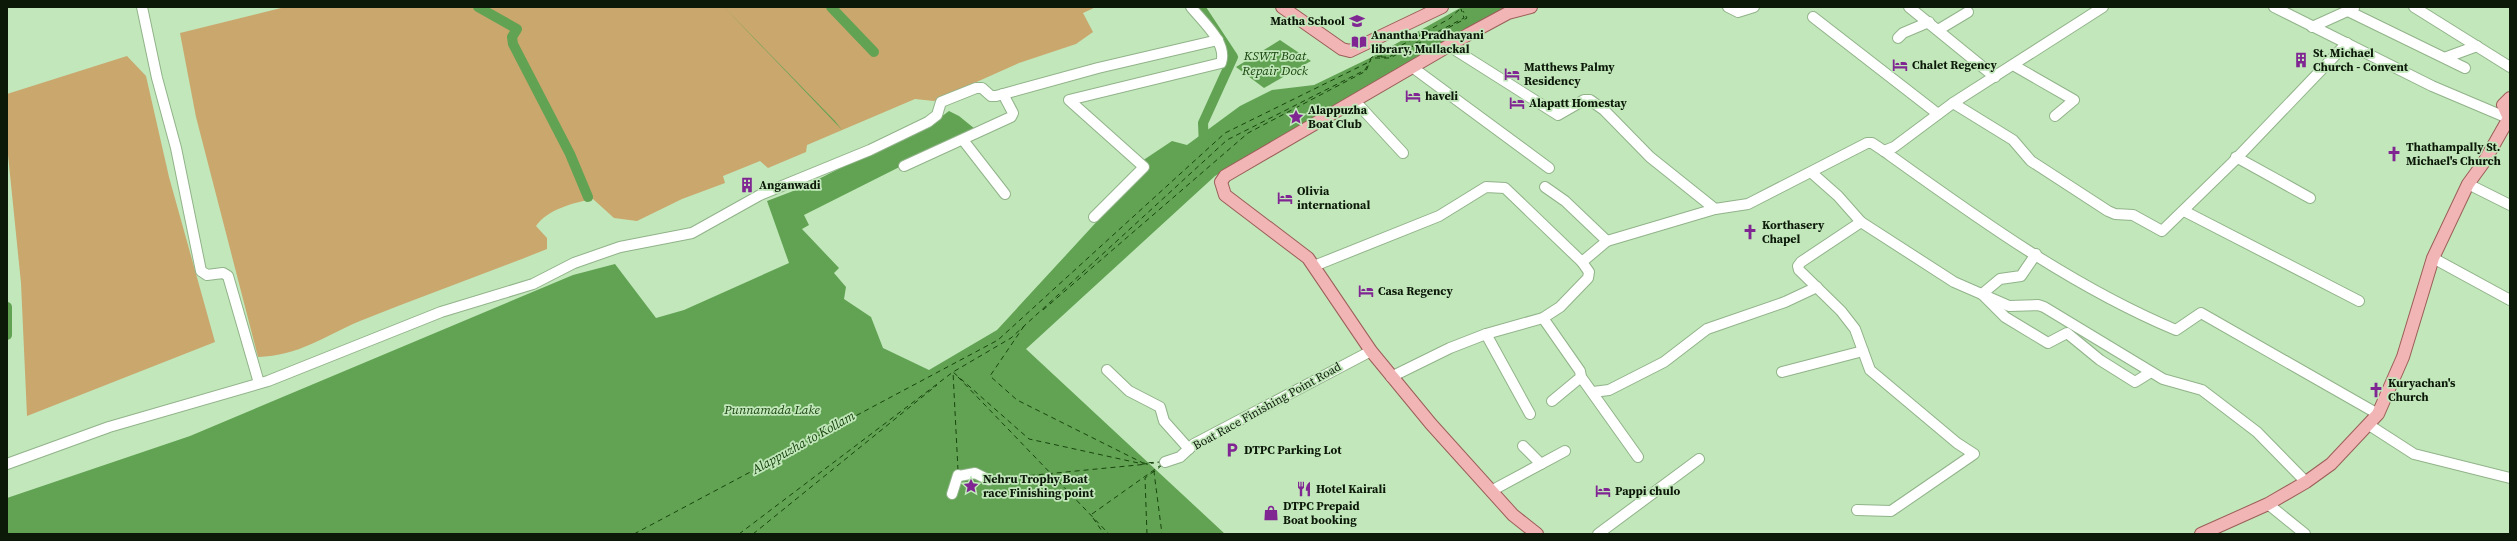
<svg xmlns="http://www.w3.org/2000/svg" width="2517" height="541" viewBox="0 0 2517 541" font-family="'Source Serif 4',serif">
  <rect width="100%" height="100%" fill="#c2e7bb"/>
  <g fill="#c9a76d">
    <path d="M 285,7 L 1096,7 L 1083,13 L 1093,32 L 1076,44 L 1019,63 L 934,101 L 915,99 L 807,145 L 806,152 L 768,168 L 760,161 L 723,176 L 725,183 L 682,199 L 637,221 L 614,218 L 593,199 C 573,203 548,209 536,226 L 547,238 L 547,249 C 485,274 422,296 360,321 C 325,336 298,356 258,357 L 196,117 L 180,33 Z"/>
    <path d="M 127,56 L 146,76 L 169,177 L 215,342 L 27,416 L 21,283 L 7,145 L 7,94 Z"/>
  </g>
  <g fill="#61a353">
    <path d="M 724,7 L 835,121 L 842,130 Z"/>
    <path d="M 1462,7 L 1518,7 L 1311,120 L 1215,176 L 1026,349 L 1225,534 L 7,534 L 7,498 L 190,436 L 573,275 L 615,264 L 656,318 L 684,310 L 789,263 L 767,201 L 801,188 L 941,117 L 949,111 L 959,116 L 975,129 L 804,215 L 809,225 L 802,229 L 839,268 L 834,273 L 846,287 L 844,299 L 871,317 L 883,348 L 929,370 L 997,330 L 1136,179 L 1142,161 L 1172,141 L 1187,145 L 1240,106 L 1272,90 L 1314,85 L 1372,57 Z"/>
    <path d="M 1280,40 L 1311,61 L 1264,88 L 1236,67 Z"/>
  </g>
  <g fill="none" stroke-linecap="round" stroke-linejoin="round">
    <path stroke="#61a353" stroke-width="3" d="M 1201,9 L 1206,7"/>
    <g stroke="#61a353" stroke-width="10">
      <path d="M 478,7 L 517,29 L 512,37 L 513,44 L 570,154 L 588,197"/>
      <path d="M 831,7 L 874,52"/>
      <path d="M 1200,7 L 1233,57 L 1203,123 L 1204,147"/>
      <path d="M 7,307 L 7,335"/>
    </g>
    <g stroke="#18450d" stroke-width="1" stroke-dasharray="5 4" stroke-linecap="butt">
      <path d="M 1381,57 L 1389,57 L 1464,18 L 1461,9"/>
      <path d="M 1375,58 L 1390,58 L 1467,18 L 1463,11"/>
      <path d="M 1043,310 L 1248,133 L 1366,71 L 1371,59"/>
      <path d="M 1024,326 L 990,376 L 1017,400 L 1143,463 L 1161,462"/>
      <path d="M 958,377 L 1109,534"/>
      <path d="M 1162,465 L 1154,472 L 1162,534"/>
      <path d="M 958,470 L 953,372 L 1029,439 L 1143,464 L 1154,463"/>
      <path d="M 994,479 L 1148,464"/>
      <path d="M 1092,514 L 1161,465"/>
      <path d="M 1093,518 L 1104,534"/>
      <path d="M 634,534 L 998,340 L 1225,133 L 1367,63 L 1372,57 L 1382,56 L 1449,19 L 1461,8"/>
      <path d="M 739,534 L 953,372 L 1011,338 L 1227,140 L 1365,70 L 1370,61"/>
      <path d="M 753,534 L 937,385"/>
      <path d="M 1147,534 L 1145,478 L 1157,469"/>
    </g>
    <g stroke="#91b389" stroke-width="12">
      <g id="minor">
        <path d="M 142,7 L 157,78 L 176,148 L 201,271 L 207,275 L 223,273 L 228,276 L 259,383"/>
        <path d="M 1728,7 L 1738,12 L 1754,7"/>
        <path d="M 1909,7 L 1995,77"/>
        <path d="M 2274,7 L 2432,86 L 2510,119"/>
        <path d="M 2414,7 L 2510,67"/>
        <path d="M 2348,11 L 2465,68"/>
        <path d="M 1813,17 L 1938,114"/>
        <path d="M 2312,27 L 2354,8"/>
        <path d="M 1938,30 L 1968,12"/>
        <path d="M 1898,38 L 1903,33 L 1929,22"/>
        <path d="M 1449,46 L 1558,115 L 1584,100 L 1590,100 L 1604,110 L 1650,157 L 1715,209"/>
        <path d="M 2447,57 L 2477,46"/>
        <path d="M 2013,65 L 2074,100 L 2055,116"/>
        <path d="M 1412,67 L 1549,168"/>
        <path d="M 1355,101 L 1403,153"/>
        <path d="M 1953,103 L 2013,140 L 2031,161 L 2108,211 L 2115,214 L 2133,215 L 2162,231 L 2233,162 L 2347,43"/>
        <path d="M 963,140 L 1005,194"/>
        <path d="M 1884,151 C 1976,217 2071,286 2176,330 L 2201,313 L 2378,414"/>
        <path d="M 2236,157 L 2310,198"/>
        <path d="M 904,166 L 1011,117 L 1013,113 L 1003,94"/>
        <path d="M 1812,173 L 1838,196 L 1861,222 L 1954,282 L 2009,306 L 2038,305 L 2044,307 L 2163,379 L 2202,390 L 2257,432 L 2306,482"/>
        <path d="M 2468,184 L 2510,205"/>
        <path d="M 1545,187 L 1565,201 L 1607,241"/>
        <path d="M 2184,211 L 2359,301"/>
        <path d="M 1094,217 L 1144,167 L 1069,100 L 1221,63 C 1228,43 1203,22 1191,7"/>
        <path d="M 2036,254 L 2021,276 L 2000,279 L 1982,294 L 2005,317 L 2048,343 L 2067,333 L 2100,360 L 2135,382 L 2151,372"/>
        <path d="M 2433,258 L 2510,300"/>
        <path d="M 1314,266 L 1439,216 L 1486,187 L 1505,188 L 1582,262"/>
        <path d="M 1543,318 L 1580,371 L 1581,377 L 1552,401"/>
        <path d="M 1486,334 L 1530,414"/>
        <path d="M 1107,370 L 1129,391 L 1160,407 L 1164,421 L 1189,449"/>
        <path d="M 1782,372 L 1863,351"/>
        <path d="M 1391,377 L 1450,348 L 1486,334 L 1543,318 L 1560,307 L 1588,278 L 1589,272 L 1582,262 L 1607,241 L 1715,209 L 1748,204 L 1867,143 L 1872,143 L 1884,151 L 1894,147 L 1953,103 L 2103,7"/>
        <path d="M 1581,377 L 1638,457"/>
        <path d="M 1593,392 L 1609,390 L 1664,362 L 1707,329 L 1785,302 L 1817,287"/>
        <path d="M 2369,425 L 2414,454 L 2510,478"/>
        <path d="M 1523,446 L 1541,464"/>
        <path d="M 1165,462 L 1180,457 L 1194,444 L 1371,351"/>
        <path d="M 7,464 L 109,427 L 268,381 L 441,312 L 533,284 L 574,263 L 620,247 L 692,233 L 760,195 L 870,150 L 928,122 L 937,115 L 941,102 L 976,88 L 982,88 L 991,96 L 996,96 L 1098,68 L 1218,40"/>
        <path d="M 959,476 L 975,473 L 989,480"/>
        <path d="M 1491,491 L 1565,451"/>
        <path d="M 952,494 L 958,475"/>
        <path d="M 2268,504 L 2305,534"/>
        <path d="M 1857,510 L 1891,511 L 1974,454 L 1957,443 L 1870,370 L 1855,329 L 1841,311 L 1799,270 L 1798,266 L 1801,262 L 1861,222"/>
        <path d="M 1598,534 L 1699,459"/>
      </g>
    </g>
    <g stroke="#9b5e58" stroke-width="14">
      <g id="major">
        <path d="M 1282,7 L 1342,49 L 1350,51 L 1442,7"/>
        <path d="M 1531,7 L 1508,13 L 1469,34 L 1225,176 L 1221,182 L 1225,195 L 1308,258 L 1371,351 L 1431,424 L 1513,515 L 1537,534"/>
        <path d="M 2201,534 L 2268,504 L 2306,482 L 2331,464 L 2378,414 L 2403,357 L 2433,258 L 2468,184 L 2484,162 L 2509,118 L 2503,105 L 2510,98"/>
      </g>
    </g>
    <use href="#minor" stroke="#fff" stroke-width="10"/>
    <use href="#major" stroke="#f1b5b5" stroke-width="12"/>
  </g>
  <defs>
    <g id="school-bare" transform="scale(1.2)"><path d="M0-5L7-2L0 1L-7-2ZM-4 1L0 2.5L4 1V4Q0 6-4 4Z" fill="#802693" stroke="#c2e7bb" stroke-width="2.5" paint-order="stroke"/></g>
    <g id="library-bare" transform="scale(1.2)"><path d="M-6-4Q-3-5.5-.7-3.5V5Q-3 3-6 4ZM6-4Q3-5.5 .7-3.5V5Q3 3 6 4Z" fill="#802693" stroke="#c2e7bb" stroke-width="2.5" paint-order="stroke"/></g>
    <g id="building-bare" transform="scale(1.2)"><path d="M-4-6H4V6H1V3H-1V6H-4ZM-2.5-4.3h1.7v1.8h-1.7ZM.8-4.3h1.7v1.8H.8ZM-2.5-1h1.7V.8h-1.7ZM.8-1h1.7V.8H.8Z" fill="#802693" stroke="#c2e7bb" stroke-width="2.5" paint-order="stroke"/></g>
    <g id="hotel-bare" transform="scale(1.2)"><path d="M-6-4.5h1.5V1H6V5H4.5V3h-9V5H-6ZM-4 0a1.8 1.8 0 1 1 3.6 0ZM.5 0V-2.5h3Q6-2.5 6 0Z" fill="#802693" stroke="#c2e7bb" stroke-width="2.5" paint-order="stroke"/></g>
    <g id="sight-bare" transform="scale(1.2)"><path d="M0-6L1.8-2.2L6-1.7L2.9 1.2L3.7 5.4L0 3.3L-3.7 5.4L-2.9 1.2L-6-1.7L-1.8-2.2Z" fill="#802693" stroke="#c2e7bb" stroke-width="2.5" paint-order="stroke"/></g>
    <g id="church-bare" transform="scale(1.2)"><path d="M-1.2-6h2.4v3.5h3.3v2.4h-3.3V6h-2.4V-.1h-3.3v-2.4h3.3Z" fill="#802693" stroke="#c2e7bb" stroke-width="2.5" paint-order="stroke"/></g>
    <g id="parking-bare" transform="scale(1.2)"><path d="M-3.5-5.5H1a3.5 3.5 0 0 1 0 7H-1V5.5H-3.5ZM-1-3.4V-.6H.8a1.4 1.4 0 0 0 0-2.8Z" fill="#802693" stroke="#c2e7bb" stroke-width="2.5" paint-order="stroke"/></g>
    <g id="restaurant-bare" transform="scale(1.2)"><path d="M-5-6h1v4h1v-4h1v4h1v-4h1v5L-1.5 .5V6h-2V.5L-5-1ZM5-6V6H3V1.5H1.5Q1.5-4 5-6Z" fill="#802693" stroke="#c2e7bb" stroke-width="2.5" paint-order="stroke"/></g>
    <g id="shop-bare" transform="scale(1.2)"><path d="M-5-2.5h2.3a2.7 3.5 0 0 1 5.4 0H5L5.5 6h-11ZM-1.5-2.5h3a1.5 2.3 0 0 0-3 0Z" fill="#802693" stroke="#c2e7bb" stroke-width="2.5" paint-order="stroke"/></g>
  </defs>
  <g fill-rule="evenodd">
    <use href="#school-bare" x="1357" y="21"/>
    <use href="#library-bare" x="1359" y="42"/>
    <use href="#building-bare" x="2301" y="60"/>
    <use href="#hotel-bare" x="1900" y="65"/>
    <use href="#hotel-bare" x="1512" y="74"/>
    <use href="#hotel-bare" x="1413" y="96"/>
    <use href="#hotel-bare" x="1517" y="103"/>
    <use href="#sight-bare" x="1296" y="117"/>
    <use href="#church-bare" x="2394" y="154"/>
    <use href="#building-bare" x="747" y="185"/>
    <use href="#hotel-bare" x="1285" y="198"/>
    <use href="#church-bare" x="1750" y="232"/>
    <use href="#hotel-bare" x="1366" y="291"/>
    <use href="#church-bare" x="2376" y="390"/>
    <use href="#parking-bare" x="1232" y="450"/>
    <use href="#sight-bare" x="971" y="486"/>
    <use href="#restaurant-bare" x="1304" y="489"/>
    <use href="#hotel-bare" x="1603" y="491"/>
    <use href="#shop-bare" x="1271" y="513"/>
  </g>
  <g text-anchor="middle" stroke-width="3.5" stroke-linejoin="round" paint-order="stroke">
    <g font-size="12" font-weight="bold" fill="#0c1909" stroke="#c2e7bb" text-anchor="start">
      <text x="1345" y="25" text-anchor="end">Matha School</text>
      <text x="1371" y="39">Anantha Pradhayani<tspan x="1371" dy="14">library, Mullackal</tspan></text>
      <text x="2313" y="57">St. Michael<tspan x="2313" dy="14">Church - Convent</tspan></text>
      <text x="1912" y="69">Chalet Regency</text>
      <text x="1524" y="71">Matthews Palmy<tspan x="1524" dy="14">Residency</tspan></text>
      <text x="1425" y="100">haveli</text>
      <text x="1529" y="107">Alapatt Homestay</text>
      <text x="1308" y="114">Alappuzha<tspan x="1308" dy="14">Boat Club</tspan></text>
      <text x="2406" y="151">Thathampally St.<tspan x="2406" dy="14">Michael's Church</tspan></text>
      <text x="759" y="189">Anganwadi</text>
      <text x="1297" y="195">Olivia<tspan x="1297" dy="14">international</tspan></text>
      <text x="1762" y="229">Korthasery<tspan x="1762" dy="14">Chapel</tspan></text>
      <text x="1378" y="295">Casa Regency</text>
      <text x="2388" y="387">Kuryachan's<tspan x="2388" dy="14">Church</tspan></text>
      <text x="1244" y="454">DTPC Parking Lot</text>
      <text x="983" y="483">Nehru Trophy Boat<tspan x="983" dy="14">race Finishing point</tspan></text>
      <text x="1316" y="493">Hotel Kairali</text>
      <text x="1615" y="495">Pappi chulo</text>
      <text x="1283" y="510">DTPC Prepaid<tspan x="1283" dy="14">Boat booking</tspan></text>
    </g>
    <g font-size="12" fill="#0c1909" stroke="#c2e7bb">
      <text transform="translate(1267 406) rotate(-29)" y="4">Boat Race Finishing Point Road</text>
    </g>
    <g font-size="13" font-style="italic" fill="#18450d" stroke="#c2e7bb">
      <text x="1275" y="60">KSWT Boat<tspan x="1275" dy="15">Repair Dock</tspan></text>
      <text x="772" y="414">Punnamada Lake</text>
      <text transform="translate(803 442) rotate(-29)" y="5">Alappuzha to Kollam</text>
    </g>
  </g>
  <rect width="2517" height="541" fill="none" stroke="#0c1909" stroke-width="16"/>
</svg>
